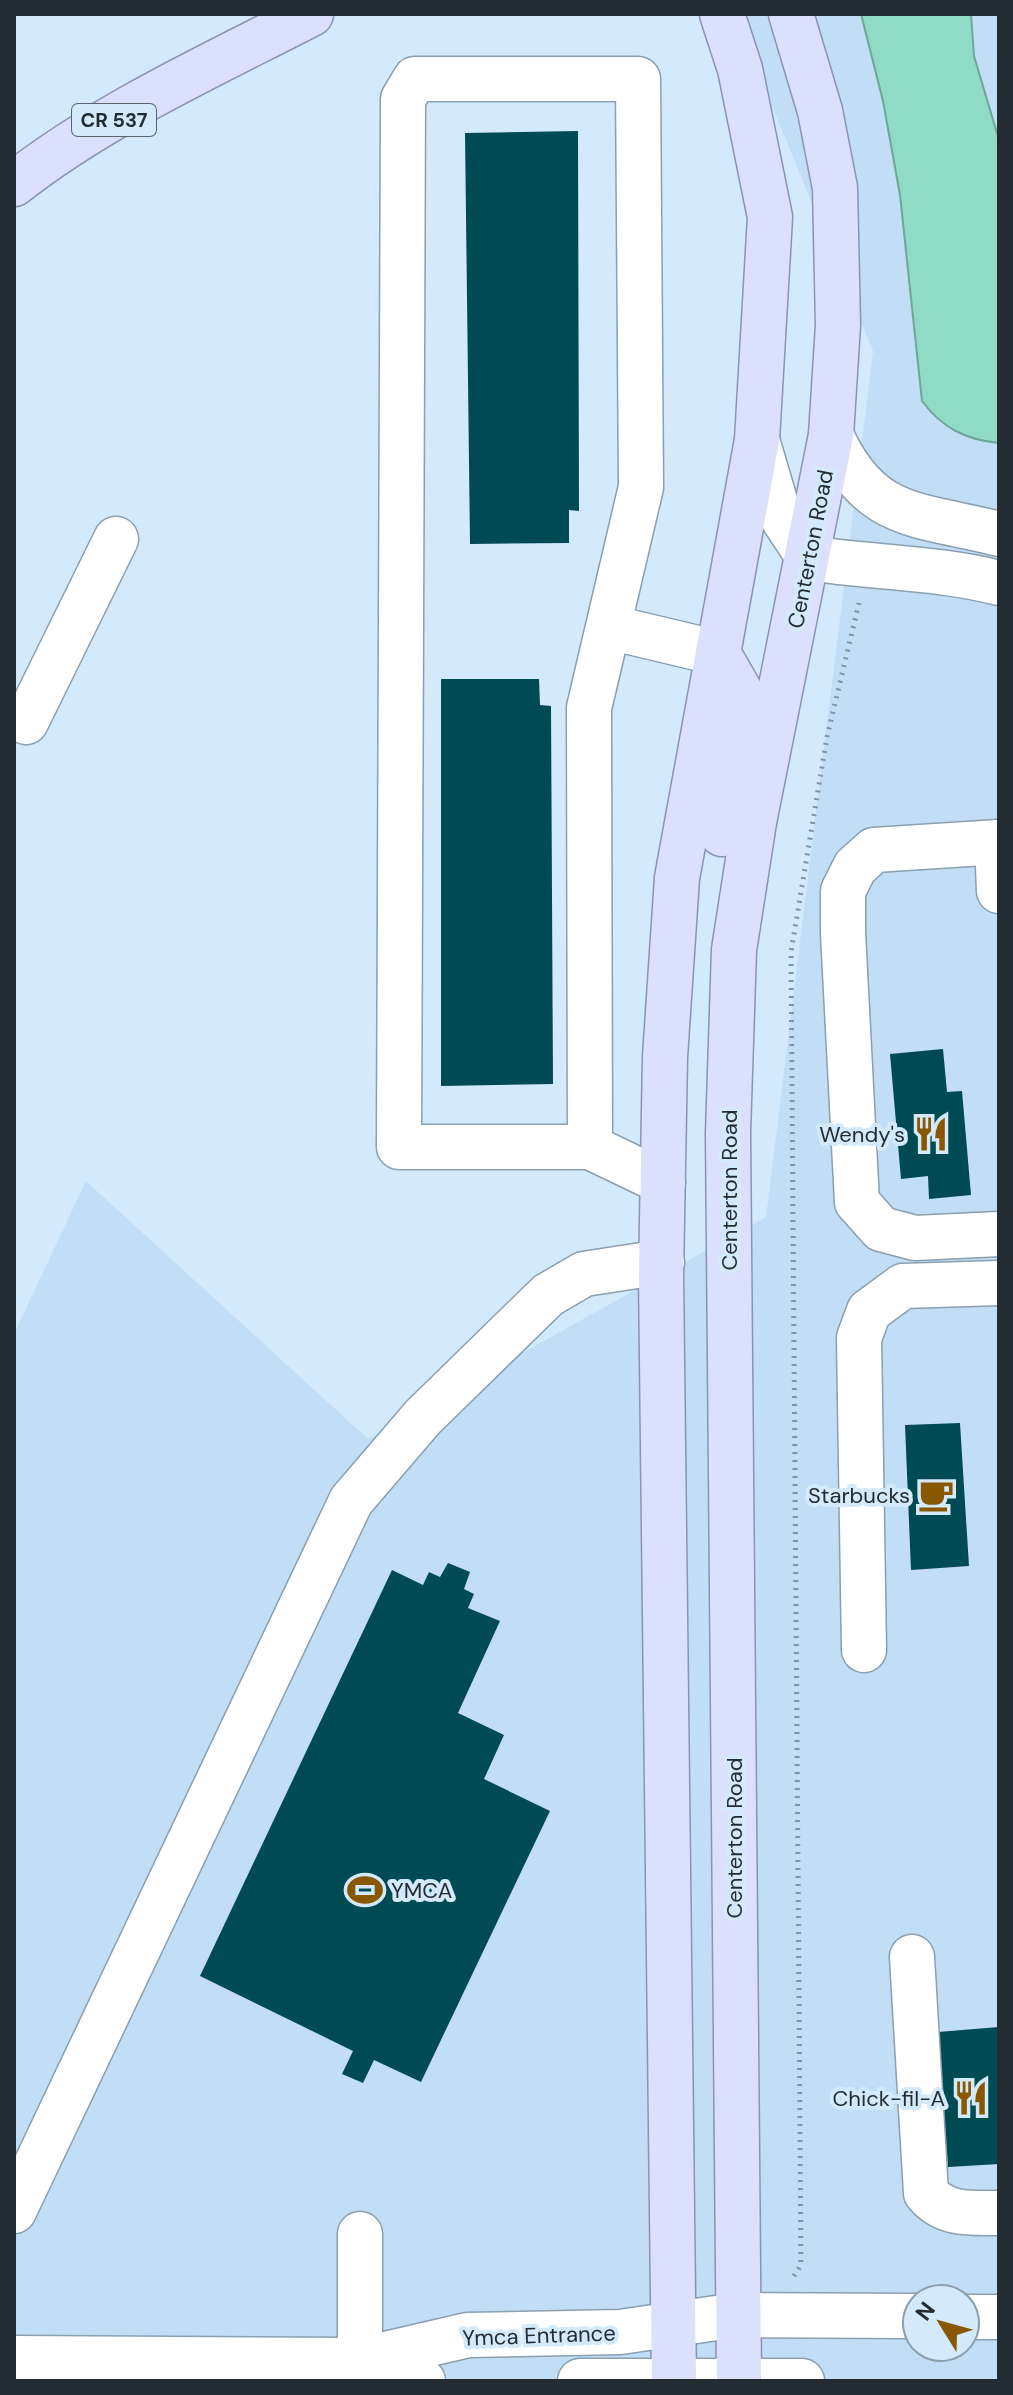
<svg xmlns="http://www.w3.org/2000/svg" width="1013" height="2395" viewBox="0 0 1013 2395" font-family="'DM Sans',sans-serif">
  <rect width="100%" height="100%" fill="#d3eafc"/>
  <path fill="#c2def6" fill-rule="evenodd" d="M 734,14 L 999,14 L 999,2381 L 14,2381 L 14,1334 L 86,1181 L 368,1439 L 766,1217 L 873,351 ZM 917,2299 L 965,2299 L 965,2347 L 917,2347 Z"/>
  <path fill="#8fdbc5" stroke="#6fa699" stroke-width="2" d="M 861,14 L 971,14 L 974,56 L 999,140 L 999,443 C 966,440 942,428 922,401 L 900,195 L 883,101 Z"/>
  <g fill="#004a53">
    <path d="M 578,131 L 579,511 L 569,510 L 569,543 L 470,544 L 465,133 Z"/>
    <path d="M 441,679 L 539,679 L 540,705 L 551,706 L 553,1084 L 441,1086 Z"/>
    <path d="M 943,1049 L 947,1092 L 962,1091 L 971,1195 L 929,1199 L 928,1176 L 901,1179 L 890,1054 Z"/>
    <path d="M 960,1423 L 969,1566 L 911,1570 L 905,1425 Z"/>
    <path d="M 448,1563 L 470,1572 L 464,1589 L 474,1594 L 468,1608 L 500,1621 L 458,1713 L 504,1735 L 484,1779 L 550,1811 L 421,2082 L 374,2060 L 363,2083 L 342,2074 L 353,2051 L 200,1976 L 392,1570 L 423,1585 L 429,1572 L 440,1577 Z"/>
    <path d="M 999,2027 L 999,2164 L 948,2167 L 938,2032 Z"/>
  </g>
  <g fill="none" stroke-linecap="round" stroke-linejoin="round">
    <g stroke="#8a9fb0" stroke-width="47">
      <g id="minor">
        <path d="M 415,79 L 638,79 L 641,487 L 589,708 L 590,1147 L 399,1147 L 403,99 Z"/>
        <path d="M 831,435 C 870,521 917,513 999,534"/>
        <path d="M 757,440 L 778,511 L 809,558 C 873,568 937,567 999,583"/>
        <path d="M 609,627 L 718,653"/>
        <path d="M 26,722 L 116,539"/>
        <path d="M 997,842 L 999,891"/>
        <path d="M 999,842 L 874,850 L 855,867 L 843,891 L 843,933 L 857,1202 L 881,1229 L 915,1238 L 999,1234"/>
        <path d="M 590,1147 L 663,1182"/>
        <path d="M 864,1650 L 859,1338 L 869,1311 L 903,1286 L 999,1283"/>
        <path d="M 912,1957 L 926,2193 C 945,2216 971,2213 999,2213"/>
        <path d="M 14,2211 L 351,1501 L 423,1417 L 548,1295 L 584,1274 L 662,1262"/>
        <path d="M 965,2317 L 999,2317"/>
        <path d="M 14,2358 L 360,2360 L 468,2335 L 620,2332 L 737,2315 L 917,2316"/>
        <path d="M 360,2360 L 423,2381"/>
        <path d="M 352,2381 L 360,2360 L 360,2234"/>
        <path d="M 580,2381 L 802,2381"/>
      </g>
    </g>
    <g stroke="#8b93b4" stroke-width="47">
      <g id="major">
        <path d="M 14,184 C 102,115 212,65 311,14"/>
        <path d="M 718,653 L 745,700 L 722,834"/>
        <path d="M 674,2381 L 661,1274 L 665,1057 L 677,878 L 757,440 L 770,217 L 740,69 L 722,14"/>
        <path d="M 739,2381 L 728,1133 L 734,950 L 754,822 L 831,435 L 838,325 L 835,188 L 820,111 L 791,14"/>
      </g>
    </g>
    <path stroke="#8393a0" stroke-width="5" stroke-dasharray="2 6" stroke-linecap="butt" d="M 794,2276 L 801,2265 L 791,952 L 827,737 L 859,603"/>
    <use href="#minor" stroke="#fff" stroke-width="44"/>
    <use href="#major" stroke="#dbe0fc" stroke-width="44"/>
  </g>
  <defs>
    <g id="restaurant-bare" transform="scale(2.76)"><path d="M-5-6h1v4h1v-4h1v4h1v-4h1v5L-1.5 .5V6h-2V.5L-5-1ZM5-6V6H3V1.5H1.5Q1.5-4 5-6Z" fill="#895700" stroke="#d3eafc" stroke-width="2.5" paint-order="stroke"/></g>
    <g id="cafe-bare" transform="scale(2.76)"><path d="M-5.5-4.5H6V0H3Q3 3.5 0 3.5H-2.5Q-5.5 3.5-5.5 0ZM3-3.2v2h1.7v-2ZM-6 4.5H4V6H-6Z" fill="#895700" stroke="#d3eafc" stroke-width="2.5" paint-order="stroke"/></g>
    <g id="stadium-bare" transform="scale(2.76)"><path d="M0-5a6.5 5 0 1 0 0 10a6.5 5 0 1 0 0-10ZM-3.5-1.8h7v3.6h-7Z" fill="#895700" stroke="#d3eafc" stroke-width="2.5" paint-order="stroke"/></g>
  </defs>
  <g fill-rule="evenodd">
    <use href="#restaurant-bare" x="931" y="1134"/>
    <use href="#cafe-bare" x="936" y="1495"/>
    <use href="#stadium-bare" x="365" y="1890"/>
    <use href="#restaurant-bare" x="971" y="2098"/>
  </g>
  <g text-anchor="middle" stroke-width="8" stroke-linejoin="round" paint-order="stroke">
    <rect fill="#d3eafc" stroke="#58656f" stroke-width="2" x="72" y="104" width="84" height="32" rx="6"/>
    <g font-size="20" font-weight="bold" fill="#242c33">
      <text x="114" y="127">CR 537</text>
    </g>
    <g font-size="22" fill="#242c33" stroke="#d3eafc">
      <text transform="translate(810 549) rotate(-79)" y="8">Centerton Road</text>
      <text transform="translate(729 1190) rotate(-90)" y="8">Centerton Road</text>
      <text transform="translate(734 1838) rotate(-90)" y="8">Centerton Road</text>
      <text transform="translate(539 2335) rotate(-2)" y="8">Ymca Entrance</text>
    </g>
    <g font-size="22" fill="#242c33" stroke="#d3eafc" text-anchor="end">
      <text x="905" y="1142">Wendy's</text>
      <text x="910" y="1503">Starbucks</text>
      <text x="391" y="1898" text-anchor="start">YMCA</text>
      <text x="945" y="2106">Chick-fil-A</text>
    </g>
  </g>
  <rect width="1013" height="2395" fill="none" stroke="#242c33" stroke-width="32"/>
  <g transform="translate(941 2323) rotate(307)"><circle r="38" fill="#d3eafc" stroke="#8d9eac" stroke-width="2"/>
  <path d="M0-6L14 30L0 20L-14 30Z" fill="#895700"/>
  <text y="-12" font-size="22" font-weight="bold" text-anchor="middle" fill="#242c33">N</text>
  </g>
</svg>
